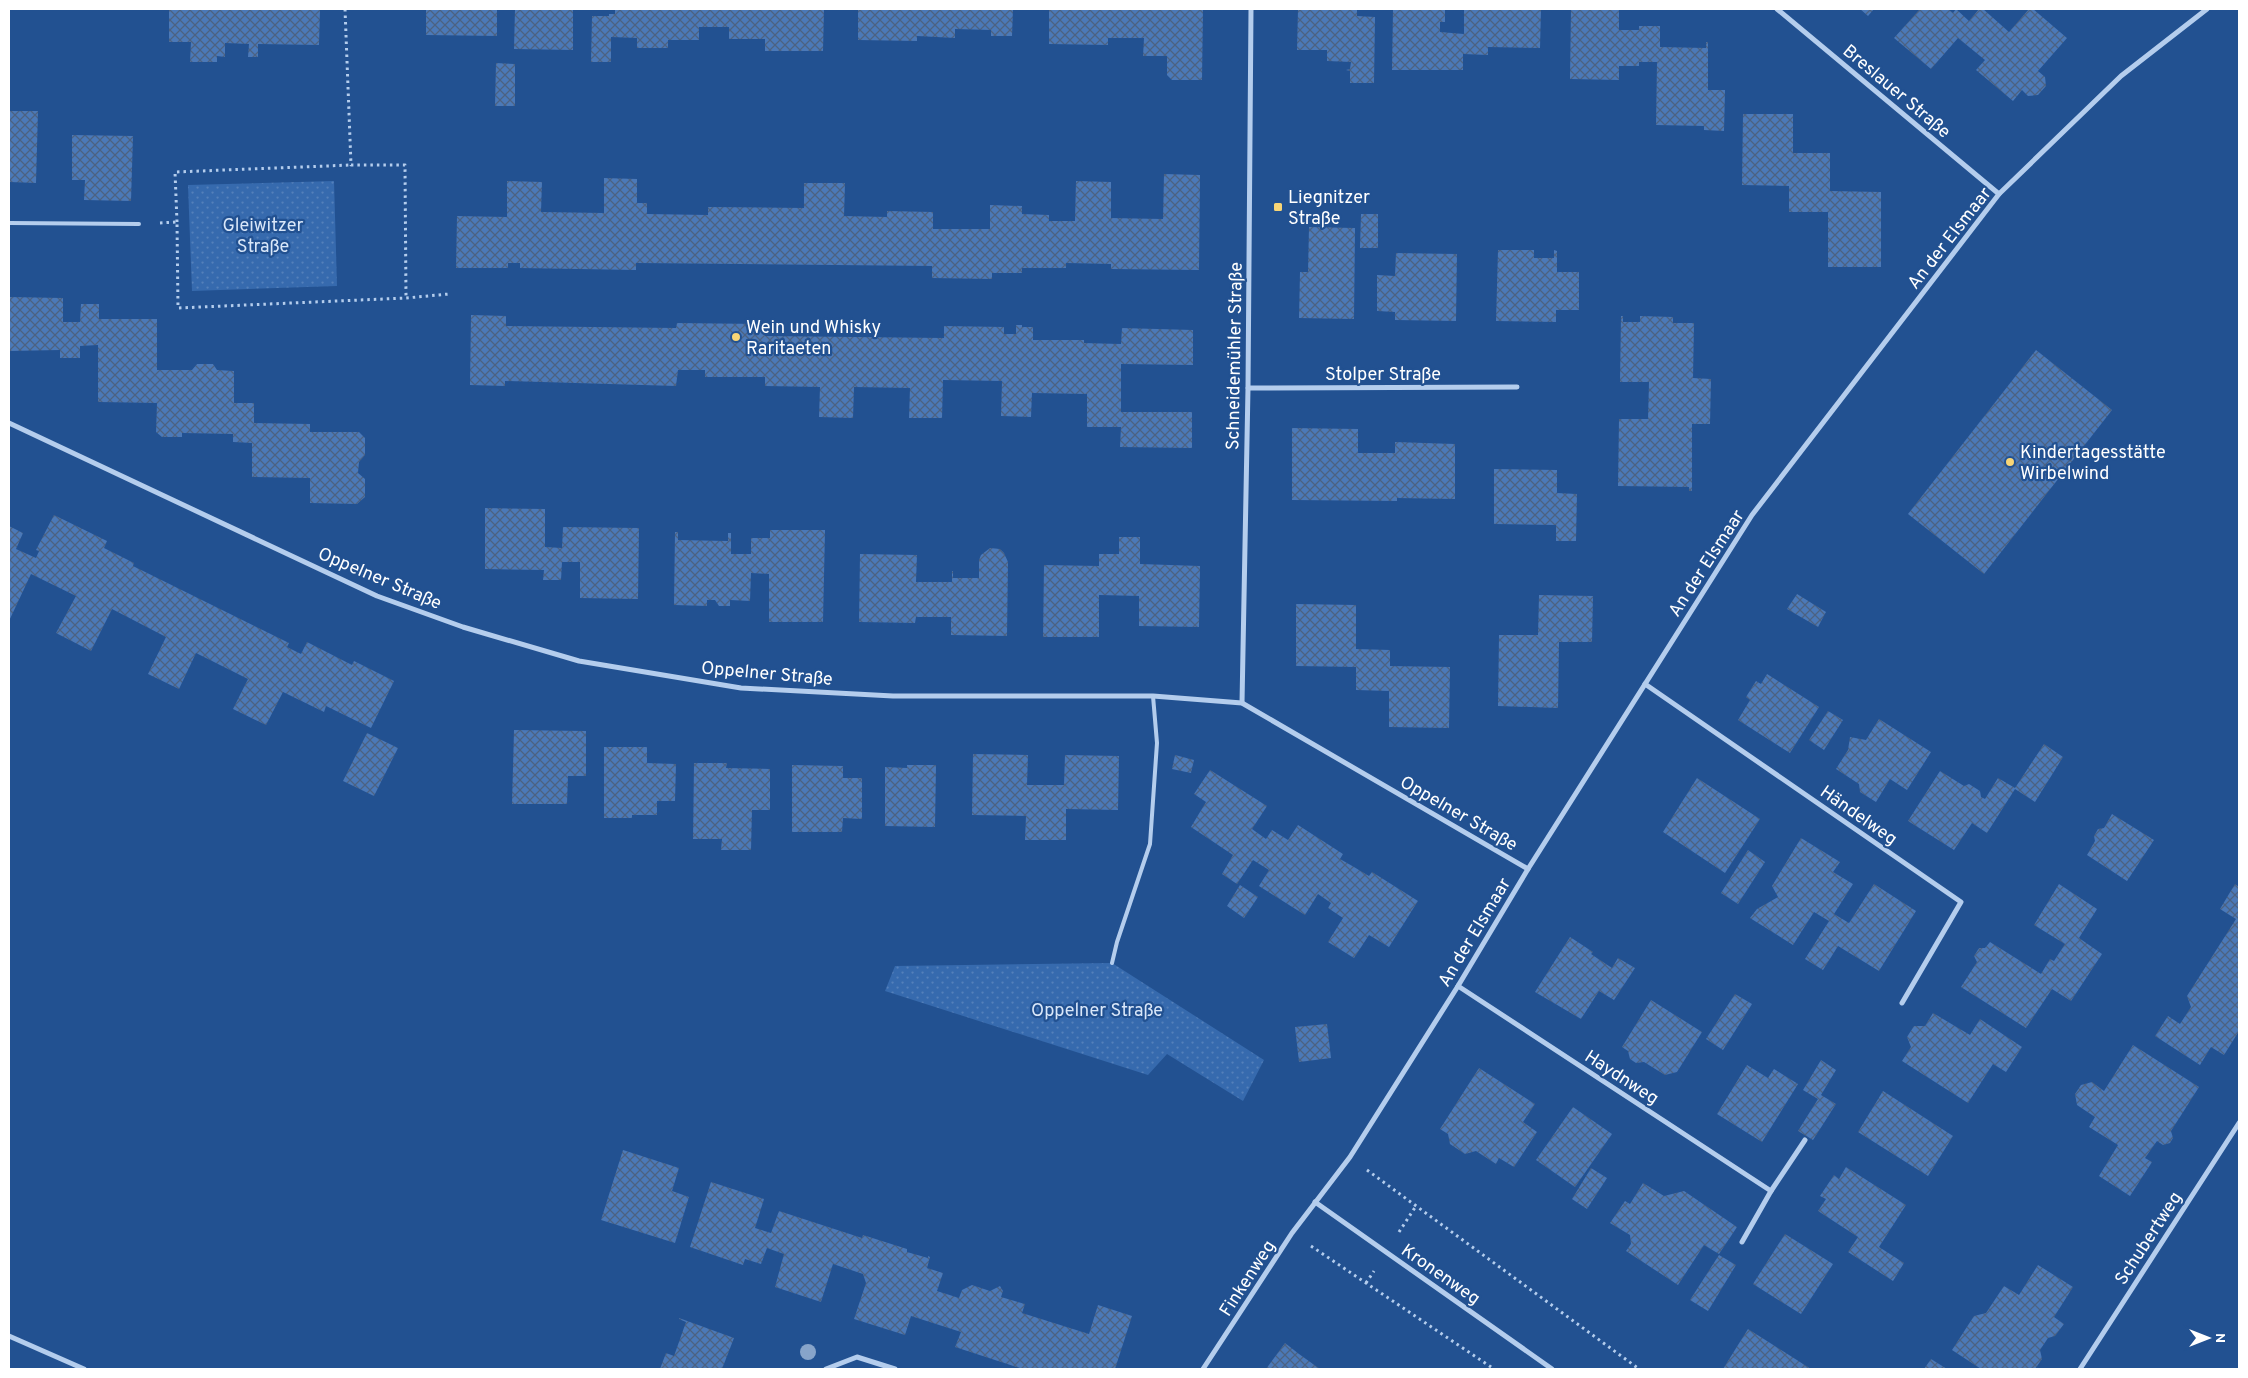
<svg xmlns="http://www.w3.org/2000/svg" width="2248" height="1378" viewBox="0 0 2248 1378" font-family="Overpass,sans-serif">
  <defs>
    <pattern id="grass-dots" width="8" height="8" patternUnits="userSpaceOnUse" patternTransform="scale(1.25)"><rect width="8" height="8" fill="#366aae"/><path d="M2 2h.1M6 6h.1" fill="none" stroke="#5480ba" stroke-width="1.8" stroke-linecap="round"/></pattern>
    <pattern id="building-cross-hatch" width="8" height="8" patternUnits="userSpaceOnUse" patternTransform="scale(1.25)"><rect width="8" height="8" fill="#4b79b8"/><path d="M0 0l8 8M0 8l8-8" fill="none" stroke="#4c6282"/></pattern>
  </defs>
  <rect width="100%" height="100%" fill="#225191"/>
  <g fill="url(#grass-dots)">
    <path d="M 334,181 L 337,286 L 192,291 L 188,185 Z"/>
    <path d="M 1112,963 L 1264,1060 L 1243,1101 L 1167,1054 L 1148,1075 L 885,991 L 895,966 Z"/>
  </g>
  <g fill="url(#building-cross-hatch)">
    <path d="M 169,9 L 320,9 L 319,45 L 258,44 L 258,57 L 248,57 L 249,44 L 225,43 L 225,57 L 217,56 L 217,62 L 190,62 L 191,42 L 169,42 Z"/>
    <path d="M 426,9 L 497,9 L 497,36 L 426,35 Z"/>
    <path d="M 515,9 L 573,9 L 573,50 L 514,49 Z"/>
    <path d="M 615,9 L 824,9 L 823,51 L 765,51 L 765,39 L 729,39 L 729,27 L 699,27 L 699,40 L 668,40 L 668,48 L 637,48 L 637,38 L 611,37 L 611,62 L 591,62 L 592,16 L 609,16 L 609,14 L 615,14 Z"/>
    <path d="M 858,9 L 1013,9 L 1012,36 L 991,36 L 991,30 L 955,29 L 955,38 L 917,36 L 917,41 L 858,40 Z"/>
    <path d="M 1049,9 L 1203,9 L 1202,80 L 1172,80 L 1167,75 L 1167,56 L 1143,56 L 1144,38 L 1108,38 L 1108,45 L 1049,44 Z"/>
    <path d="M 1298,9 L 1357,9 L 1357,16 L 1375,17 L 1374,83 L 1350,83 L 1350,71 L 1346,70 L 1350,69 L 1351,62 L 1327,61 L 1327,50 L 1297,50 Z"/>
    <path d="M 1393,9 L 1445,9 L 1445,22 L 1440,22 L 1440,32 L 1464,34 L 1464,9 L 1541,9 L 1540,48 L 1488,47 L 1488,55 L 1463,54 L 1463,70 L 1392,70 Z"/>
    <path d="M 1571,9 L 1619,9 L 1619,30 L 1639,30 L 1639,26 L 1660,26 L 1660,47 L 1706,48 L 1706,42 L 1708,42 L 1708,90 L 1725,90 L 1724,131 L 1704,130 L 1704,126 L 1656,125 L 1657,62 L 1639,62 L 1639,66 L 1619,66 L 1619,80 L 1570,79 Z"/>
    <path d="M 1860,9 L 1874,9 L 1868,16 Z"/>
    <path d="M 1920,9 L 1948,9 L 1953,13 L 1956,9 L 1969,21 L 1979,9 L 1983,9 L 2009,32 L 2029,9 L 2033,9 L 2067,38 L 2038,71 L 2045,77 L 2046,86 L 2038,95 L 2028,96 L 2022,90 L 2013,101 L 1976,70 L 1985,60 L 1958,38 L 1931,69 L 1894,38 Z"/>
    <path d="M 496,63 L 515,64 L 515,106 L 495,106 Z"/>
    <path d="M 9,111 L 38,111 L 36,183 L 9,182 Z"/>
    <path d="M 1743,114 L 1793,114 L 1793,153 L 1830,153 L 1830,191 L 1881,192 L 1881,267 L 1828,267 L 1828,212 L 1789,212 L 1789,186 L 1742,185 Z"/>
    <path d="M 72,135 L 133,136 L 131,201 L 84,200 L 85,180 L 72,180 Z"/>
    <path d="M 1164,174 L 1200,175 L 1199,270 L 1111,269 L 1111,264 L 1066,263 L 1066,268 L 1022,268 L 1022,273 L 992,273 L 992,279 L 932,278 L 932,266 L 636,263 L 636,270 L 520,268 L 520,263 L 508,263 L 508,268 L 456,268 L 457,216 L 507,217 L 507,181 L 542,182 L 541,212 L 604,213 L 604,178 L 637,179 L 637,203 L 647,203 L 647,214 L 708,215 L 708,207 L 804,208 L 804,183 L 845,183 L 844,216 L 887,217 L 887,211 L 933,212 L 933,229 L 990,229 L 990,205 L 1022,206 L 1022,214 L 1049,215 L 1049,221 L 1075,221 L 1076,181 L 1111,182 L 1111,218 L 1163,219 Z"/>
    <path d="M 1361,214 L 1378,214 L 1378,248 L 1360,248 Z"/>
    <path d="M 1309,227 L 1355,228 L 1354,319 L 1299,318 L 1300,272 L 1308,272 Z"/>
    <path d="M 1498,250 L 1534,250 L 1534,258 L 1554,258 L 1554,250 L 1557,251 L 1557,272 L 1579,272 L 1579,310 L 1556,310 L 1556,322 L 1496,321 Z"/>
    <path d="M 1396,253 L 1457,254 L 1456,321 L 1395,320 L 1395,312 L 1377,311 L 1377,275 L 1395,276 Z"/>
    <path d="M 9,297 L 63,298 L 63,322 L 80,322 L 81,304 L 99,304 L 99,319 L 157,319 L 157,370 L 192,370 L 197,364 L 213,364 L 217,370 L 234,371 L 234,403 L 254,403 L 254,423 L 310,424 L 310,432 L 359,432 L 365,438 L 365,455 L 359,462 L 358,473 L 365,479 L 365,497 L 357,504 L 310,503 L 310,478 L 252,477 L 252,443 L 233,442 L 233,434 L 182,433 L 182,437 L 162,437 L 156,432 L 157,403 L 98,402 L 98,345 L 80,346 L 80,358 L 60,358 L 60,350 L 9,351 Z"/>
    <path d="M 471,315 L 506,316 L 506,326 L 676,328 L 677,323 L 765,324 L 765,336 L 944,338 L 944,326 L 1004,327 L 1004,334 L 1016,334 L 1016,325 L 1022,325 L 1022,327 L 1033,327 L 1033,340 L 1084,340 L 1084,343 L 1121,344 L 1122,328 L 1193,330 L 1193,365 L 1121,364 L 1121,412 L 1192,412 L 1192,448 L 1120,447 L 1121,427 L 1087,427 L 1087,394 L 1032,393 L 1031,417 L 1001,416 L 1002,381 L 943,380 L 942,418 L 909,418 L 910,388 L 854,387 L 853,418 L 819,417 L 820,387 L 765,386 L 765,377 L 705,377 L 705,370 L 678,370 L 676,386 L 505,381 L 505,386 L 470,385 Z"/>
    <path d="M 1621,316 L 1623,316 L 1623,322 L 1640,322 L 1640,316 L 1673,317 L 1673,323 L 1694,323 L 1693,378 L 1711,379 L 1710,424 L 1692,424 L 1692,491 L 1689,491 L 1689,487 L 1618,486 L 1619,419 L 1648,419 L 1649,382 L 1620,382 Z"/>
    <path d="M 2036,350 L 2112,410 L 1984,574 L 1908,514 Z"/>
    <path d="M 1292,428 L 1358,429 L 1358,453 L 1395,453 L 1395,442 L 1455,444 L 1455,499 L 1397,498 L 1397,501 L 1292,500 Z"/>
    <path d="M 1494,469 L 1557,470 L 1557,493 L 1577,494 L 1576,541 L 1556,541 L 1556,525 L 1494,524 Z"/>
    <path d="M 485,508 L 545,509 L 545,547 L 562,548 L 563,527 L 639,528 L 638,599 L 580,598 L 580,562 L 562,562 L 561,580 L 543,580 L 544,570 L 485,569 Z"/>
    <path d="M 54,515 L 107,541 L 104,548 L 134,563 L 133,566 L 289,643 L 287,647 L 301,654 L 307,642 L 352,665 L 354,661 L 394,681 L 371,728 L 326,706 L 324,712 L 283,692 L 266,725 L 233,709 L 248,679 L 196,653 L 179,689 L 148,674 L 166,637 L 112,609 L 91,651 L 56,633 L 76,596 L 31,574 L 9,621 L 9,526 L 23,533 L 16,549 L 36,558 L 39,551 L 36,550 Z"/>
    <path d="M 770,530 L 825,530 L 823,622 L 769,622 L 769,574 L 751,573 L 750,601 L 730,600 L 730,606 L 719,606 L 715,600 L 707,600 L 707,606 L 674,605 L 675,532 L 678,532 L 678,540 L 728,541 L 728,533 L 731,533 L 731,554 L 751,554 L 751,538 L 770,538 Z"/>
    <path d="M 1119,537 L 1140,537 L 1140,564 L 1200,566 L 1199,627 L 1139,626 L 1139,596 L 1099,595 L 1099,637 L 1043,637 L 1044,565 L 1099,566 L 1099,554 L 1119,554 Z"/>
    <path d="M 990,548 L 1000,549 L 1004,553 L 1008,562 L 1007,636 L 951,635 L 951,617 L 916,617 L 915,623 L 859,622 L 860,554 L 917,555 L 916,582 L 952,582 L 952,571 L 953,571 L 953,578 L 979,578 L 979,560 L 981,555 Z"/>
    <path d="M 1797,594 L 1826,612 L 1818,627 L 1787,609 Z"/>
    <path d="M 1539,595 L 1593,596 L 1592,642 L 1559,642 L 1558,708 L 1498,706 L 1499,635 L 1538,635 Z"/>
    <path d="M 1296,604 L 1356,605 L 1356,649 L 1390,650 L 1390,666 L 1450,667 L 1449,728 L 1389,727 L 1389,691 L 1356,690 L 1356,667 L 1296,666 Z"/>
    <path d="M 1767,674 L 1819,707 L 1790,753 L 1738,720 L 1750,700 L 1746,697 L 1756,681 L 1761,684 Z"/>
    <path d="M 1828,711 L 1843,720 L 1824,750 L 1809,740 Z"/>
    <path d="M 1879,719 L 1931,752 L 1907,790 L 1890,779 L 1876,802 L 1860,792 L 1859,784 L 1836,769 L 1848,750 L 1850,737 L 1866,740 Z"/>
    <path d="M 514,730 L 586,731 L 586,776 L 568,776 L 567,804 L 512,804 Z"/>
    <path d="M 367,733 L 398,748 L 374,796 L 343,781 Z"/>
    <path d="M 2044,744 L 2063,757 L 2035,802 L 2015,789 L 1987,833 L 1972,823 L 1954,850 L 1908,821 L 1940,771 L 1964,786 L 1969,784 L 1980,791 L 1981,797 L 1985,799 L 1998,778 L 2015,788 Z"/>
    <path d="M 604,747 L 647,747 L 647,763 L 676,764 L 675,801 L 657,801 L 657,815 L 632,815 L 632,818 L 604,818 Z"/>
    <path d="M 973,754 L 1028,755 L 1027,785 L 1064,785 L 1065,755 L 1119,756 L 1118,810 L 1066,809 L 1066,840 L 1025,840 L 1026,816 L 972,815 Z"/>
    <path d="M 1175,755 L 1194,760 L 1191,773 L 1172,769 Z"/>
    <path d="M 694,763 L 727,763 L 726,768 L 770,769 L 770,810 L 752,810 L 751,850 L 721,850 L 722,839 L 693,839 Z"/>
    <path d="M 792,765 L 843,766 L 843,778 L 862,778 L 862,819 L 843,818 L 842,832 L 792,832 Z"/>
    <path d="M 907,765 L 936,765 L 935,827 L 885,826 L 885,767 L 907,768 Z"/>
    <path d="M 1210,770 L 1267,806 L 1252,829 L 1266,839 L 1272,830 L 1288,840 L 1298,825 L 1343,854 L 1340,859 L 1354,867 L 1369,876 L 1372,872 L 1418,901 L 1389,947 L 1369,935 L 1354,958 L 1328,942 L 1343,918 L 1328,908 L 1331,903 L 1318,894 L 1305,915 L 1259,886 L 1269,870 L 1253,860 L 1237,884 L 1222,874 L 1233,855 L 1191,827 L 1206,802 L 1194,794 Z"/>
    <path d="M 1697,778 L 1760,819 L 1725,873 L 1663,832 Z"/>
    <path d="M 2112,814 L 2154,840 L 2127,881 L 2087,855 L 2095,841 L 2094,836 L 2098,829 L 2104,828 Z"/>
    <path d="M 1801,838 L 1840,862 L 1833,872 L 1853,884 L 1834,914 L 1849,923 L 1874,884 L 1916,911 L 1879,971 L 1838,946 L 1823,970 L 1805,959 L 1829,921 L 1814,912 L 1793,945 L 1750,918 L 1757,909 L 1778,897 L 1772,886 Z"/>
    <path d="M 1748,850 L 1765,862 L 1738,904 L 1721,893 Z"/>
    <path d="M 2059,884 L 2097,909 L 2079,938 L 2102,954 L 2071,1001 L 2052,989 L 2026,1028 L 1961,987 L 1977,962 L 1974,956 L 1979,948 L 1985,948 L 1990,942 L 2041,974 L 2050,959 L 2054,961 L 2065,944 L 2034,925 Z"/>
    <path d="M 2235,884 L 2239,887 L 2239,1031 L 2224,1055 L 2211,1047 L 2200,1065 L 2155,1036 L 2168,1016 L 2180,1024 L 2191,1007 L 2187,996 L 2236,919 L 2220,909 Z"/>
    <path d="M 1240,885 L 1258,897 L 1244,918 L 1227,906 Z"/>
    <path d="M 1570,937 L 1593,952 L 1591,954 L 1612,968 L 1618,958 L 1635,968 L 1614,1000 L 1599,991 L 1581,1019 L 1535,992 Z"/>
    <path d="M 1735,994 L 1752,1004 L 1723,1050 L 1706,1039 Z"/>
    <path d="M 1651,1000 L 1702,1032 L 1677,1072 L 1665,1075 L 1644,1062 L 1636,1063 L 1630,1059 L 1628,1051 L 1622,1047 Z"/>
    <path d="M 1933,1013 L 1970,1035 L 1980,1019 L 2022,1047 L 2006,1072 L 1993,1064 L 1968,1103 L 1902,1061 L 1911,1047 L 1907,1037 L 1914,1026 L 1925,1026 Z"/>
    <path d="M 1327,1024 L 1331,1058 L 1299,1062 L 1295,1027 Z"/>
    <path d="M 2133,1045 L 2199,1087 L 2171,1131 L 2173,1138 L 2170,1143 L 2163,1145 L 2157,1141 L 2145,1158 L 2152,1162 L 2130,1196 L 2099,1176 L 2118,1145 L 2089,1127 L 2095,1117 L 2077,1105 L 2075,1094 L 2081,1085 L 2092,1082 L 2104,1091 Z"/>
    <path d="M 1821,1060 L 1836,1070 L 1821,1095 L 1836,1104 L 1813,1140 L 1798,1131 L 1818,1099 L 1803,1090 Z"/>
    <path d="M 1747,1065 L 1768,1078 L 1774,1069 L 1798,1084 L 1762,1142 L 1717,1114 Z"/>
    <path d="M 1479,1068 L 1535,1104 L 1523,1122 L 1537,1132 L 1514,1167 L 1499,1158 L 1496,1164 L 1476,1151 L 1465,1154 L 1450,1144 L 1448,1134 L 1440,1129 Z"/>
    <path d="M 1883,1091 L 1953,1136 L 1928,1176 L 1858,1132 Z"/>
    <path d="M 1573,1107 L 1612,1134 L 1575,1187 L 1536,1160 Z"/>
    <path d="M 623,1150 L 679,1168 L 672,1191 L 689,1197 L 675,1243 L 601,1220 Z"/>
    <path d="M 1846,1167 L 1906,1205 L 1879,1247 L 1904,1263 L 1893,1281 L 1848,1252 L 1858,1237 L 1818,1211 L 1826,1199 L 1820,1196 L 1834,1175 L 1839,1179 Z"/>
    <path d="M 1591,1168 L 1607,1178 L 1587,1209 L 1572,1199 Z"/>
    <path d="M 711,1182 L 764,1199 L 755,1228 L 771,1233 L 779,1211 L 862,1238 L 863,1235 L 907,1249 L 907,1252 L 928,1258 L 928,1256 L 930,1257 L 927,1268 L 943,1273 L 937,1291 L 959,1298 L 962,1290 L 972,1285 L 990,1291 L 1000,1286 L 1003,1291 L 1001,1297 L 1025,1304 L 1022,1313 L 1089,1334 L 1098,1305 L 1132,1316 L 1115,1369 L 1023,1369 L 955,1347 L 961,1332 L 911,1316 L 905,1335 L 854,1319 L 866,1283 L 863,1274 L 833,1264 L 821,1302 L 775,1287 L 784,1254 L 767,1248 L 761,1264 L 745,1259 L 743,1265 L 690,1247 Z"/>
    <path d="M 1643,1183 L 1664,1196 L 1684,1191 L 1737,1227 L 1719,1254 L 1704,1245 L 1678,1285 L 1626,1251 L 1631,1244 L 1630,1235 L 1610,1223 L 1625,1201 L 1630,1204 Z"/>
    <path d="M 1785,1234 L 1833,1264 L 1801,1314 L 1753,1284 Z"/>
    <path d="M 1719,1255 L 1736,1265 L 1708,1311 L 1690,1300 Z"/>
    <path d="M 2038,1265 L 2073,1287 L 2054,1317 L 2064,1324 L 2055,1336 L 2048,1338 L 2040,1350 L 2042,1359 L 2035,1369 L 1981,1369 L 1952,1350 L 1974,1316 L 1986,1313 L 2004,1286 L 2019,1295 Z"/>
    <path d="M 679,1318 L 734,1338 L 722,1369 L 660,1369 L 666,1353 L 674,1356 L 686,1322 L 679,1319 Z"/>
    <path d="M 1748,1329 L 1811,1369 L 1723,1369 Z"/>
    <path d="M 1285,1343 L 1299,1354 L 1320,1369 L 1266,1369 Z"/>
    <path d="M 1931,1359 L 1947,1369 L 1924,1369 Z"/>
  </g>
  <g fill="none" stroke-linecap="round" stroke-linejoin="round">
    <g stroke="#b4cded" stroke-width="3" stroke-dasharray="2.5 4" stroke-linecap="butt">
      <path d="M 345,9 L 351,165 L 405,165 L 406,298"/>
      <path d="M 177,222 L 175,172 L 351,165"/>
      <path d="M 160,223 L 177,222 L 178,308 L 406,298 L 449,294"/>
      <path d="M 1367,1170 L 1639,1369"/>
      <path d="M 1399,1232 L 1416,1206"/>
      <path d="M 1311,1246 L 1494,1369"/>
      <path d="M 1366,1283 L 1374,1271"/>
    </g>
    <g stroke="#b4cded" stroke-width="4">
      <path d="M 9,223 L 139,224"/>
      <path d="M 1112,963 L 1117,942 L 1150,844 L 1157,743 L 1153,696"/>
    </g>
    <g stroke="#b4cded" stroke-width="5">
      <path d="M 1777,9 L 1999,194"/>
      <path d="M 1248,388 L 1517,387"/>
      <path d="M 9,423 L 377,596 L 463,627 L 579,661 L 741,688 L 893,696 L 1153,696 L 1242,703 L 1528,869"/>
      <path d="M 1645,684 L 1961,902 L 1902,1003"/>
      <path d="M 1242,703 L 1248,388 L 1251,9"/>
      <path d="M 1458,986 L 1771,1191 L 1805,1140"/>
      <path d="M 1315,1202 L 1552,1369"/>
      <path d="M 1742,1242 L 1771,1191"/>
      <path d="M 9,1336 L 84,1369"/>
      <path d="M 826,1369 L 857,1357 L 895,1369"/>
      <path d="M 1203,1369 L 1292,1233 L 1350,1157 L 1458,986 L 1528,869 L 1752,515 L 1999,194 L 2121,76 L 2207,9"/>
      <path d="M 2080,1369 L 2239,1123"/>
    </g>
  </g>
  <circle fill="#87a4ca" cx="808" cy="1352" r="8"/>
  <g fill="#f8d576" stroke="#225191" stroke-width="2">
    <rect x="1273" y="202" width="10" height="10" rx="2.5"/>
    <circle cx="736" cy="337" r="5"/>
    <circle cx="2010" cy="462" r="5"/>
  </g>
  <g text-anchor="middle" stroke-width="4.5" stroke-linejoin="round" paint-order="stroke">
    <g font-size="18" fill="#fff" stroke="#225191">
      <text transform="translate(1897 91) rotate(40)" y="6">Breslauer Straße</text>
      <text transform="translate(1949 238) rotate(-52)" y="6">An der Elsmaar</text>
      <text transform="translate(1234 356) rotate(-89)" y="6">Schneidemühler Straße</text>
      <text x="1383" y="380">Stolper Straße</text>
      <text transform="translate(1706 563) rotate(-57)" y="6">An der Elsmaar</text>
      <text transform="translate(380 578) rotate(23)" y="6">Oppelner Straße</text>
      <text transform="translate(767 673) rotate(5)" y="6">Oppelner Straße</text>
      <text transform="translate(1459 813) rotate(30)" y="6">Oppelner Straße</text>
      <text transform="translate(1859 815) rotate(35)" y="6">Händelweg</text>
      <text transform="translate(1474 932) rotate(-59)" y="6">An der Elsmaar</text>
      <text transform="translate(1622 1077) rotate(33)" y="6">Haydnweg</text>
      <text transform="translate(2148 1238) rotate(-57)" y="6">Schubertweg</text>
      <text transform="translate(1441 1274) rotate(35)" y="6">Kronenweg</text>
      <text transform="translate(1247 1278) rotate(-57)" y="6">Finkenweg</text>
    </g>
    <g font-size="18" fill="#fff" stroke="#225191" text-anchor="start">
      <text x="1288" y="203">Liegnitzer<tspan x="1288" dy="21">Straße</tspan></text>
      <text x="746" y="333">Wein und Whisky<tspan x="746" dy="21">Raritaeten</tspan></text>
      <text x="2020" y="458">Kindertagesstätte<tspan x="2020" dy="21">Wirbelwind</tspan></text>
    </g>
    <g font-size="18" fill="#d9e7f9" stroke="#225191">
      <text x="263" y="231">Gleiwitzer<tspan x="263" dy="21">Straße</tspan></text>
      <text x="1097" y="1016">Oppelner Straße</text>
    </g>
  </g>
  <rect width="2248" height="1378" fill="none" stroke="#ffffff" stroke-width="20"/>
  <g transform="translate(2208 1338) rotate(90)" stroke="#225191" stroke-width="4" paint-order="stroke">
  <path d="M0-4L9 19L0 12L-9 19Z" fill="#ffffff"/>
  <text y="-8" font-size="14" font-weight="bold" text-anchor="middle" fill="#ffffff">N</text>
  </g>
</svg>
